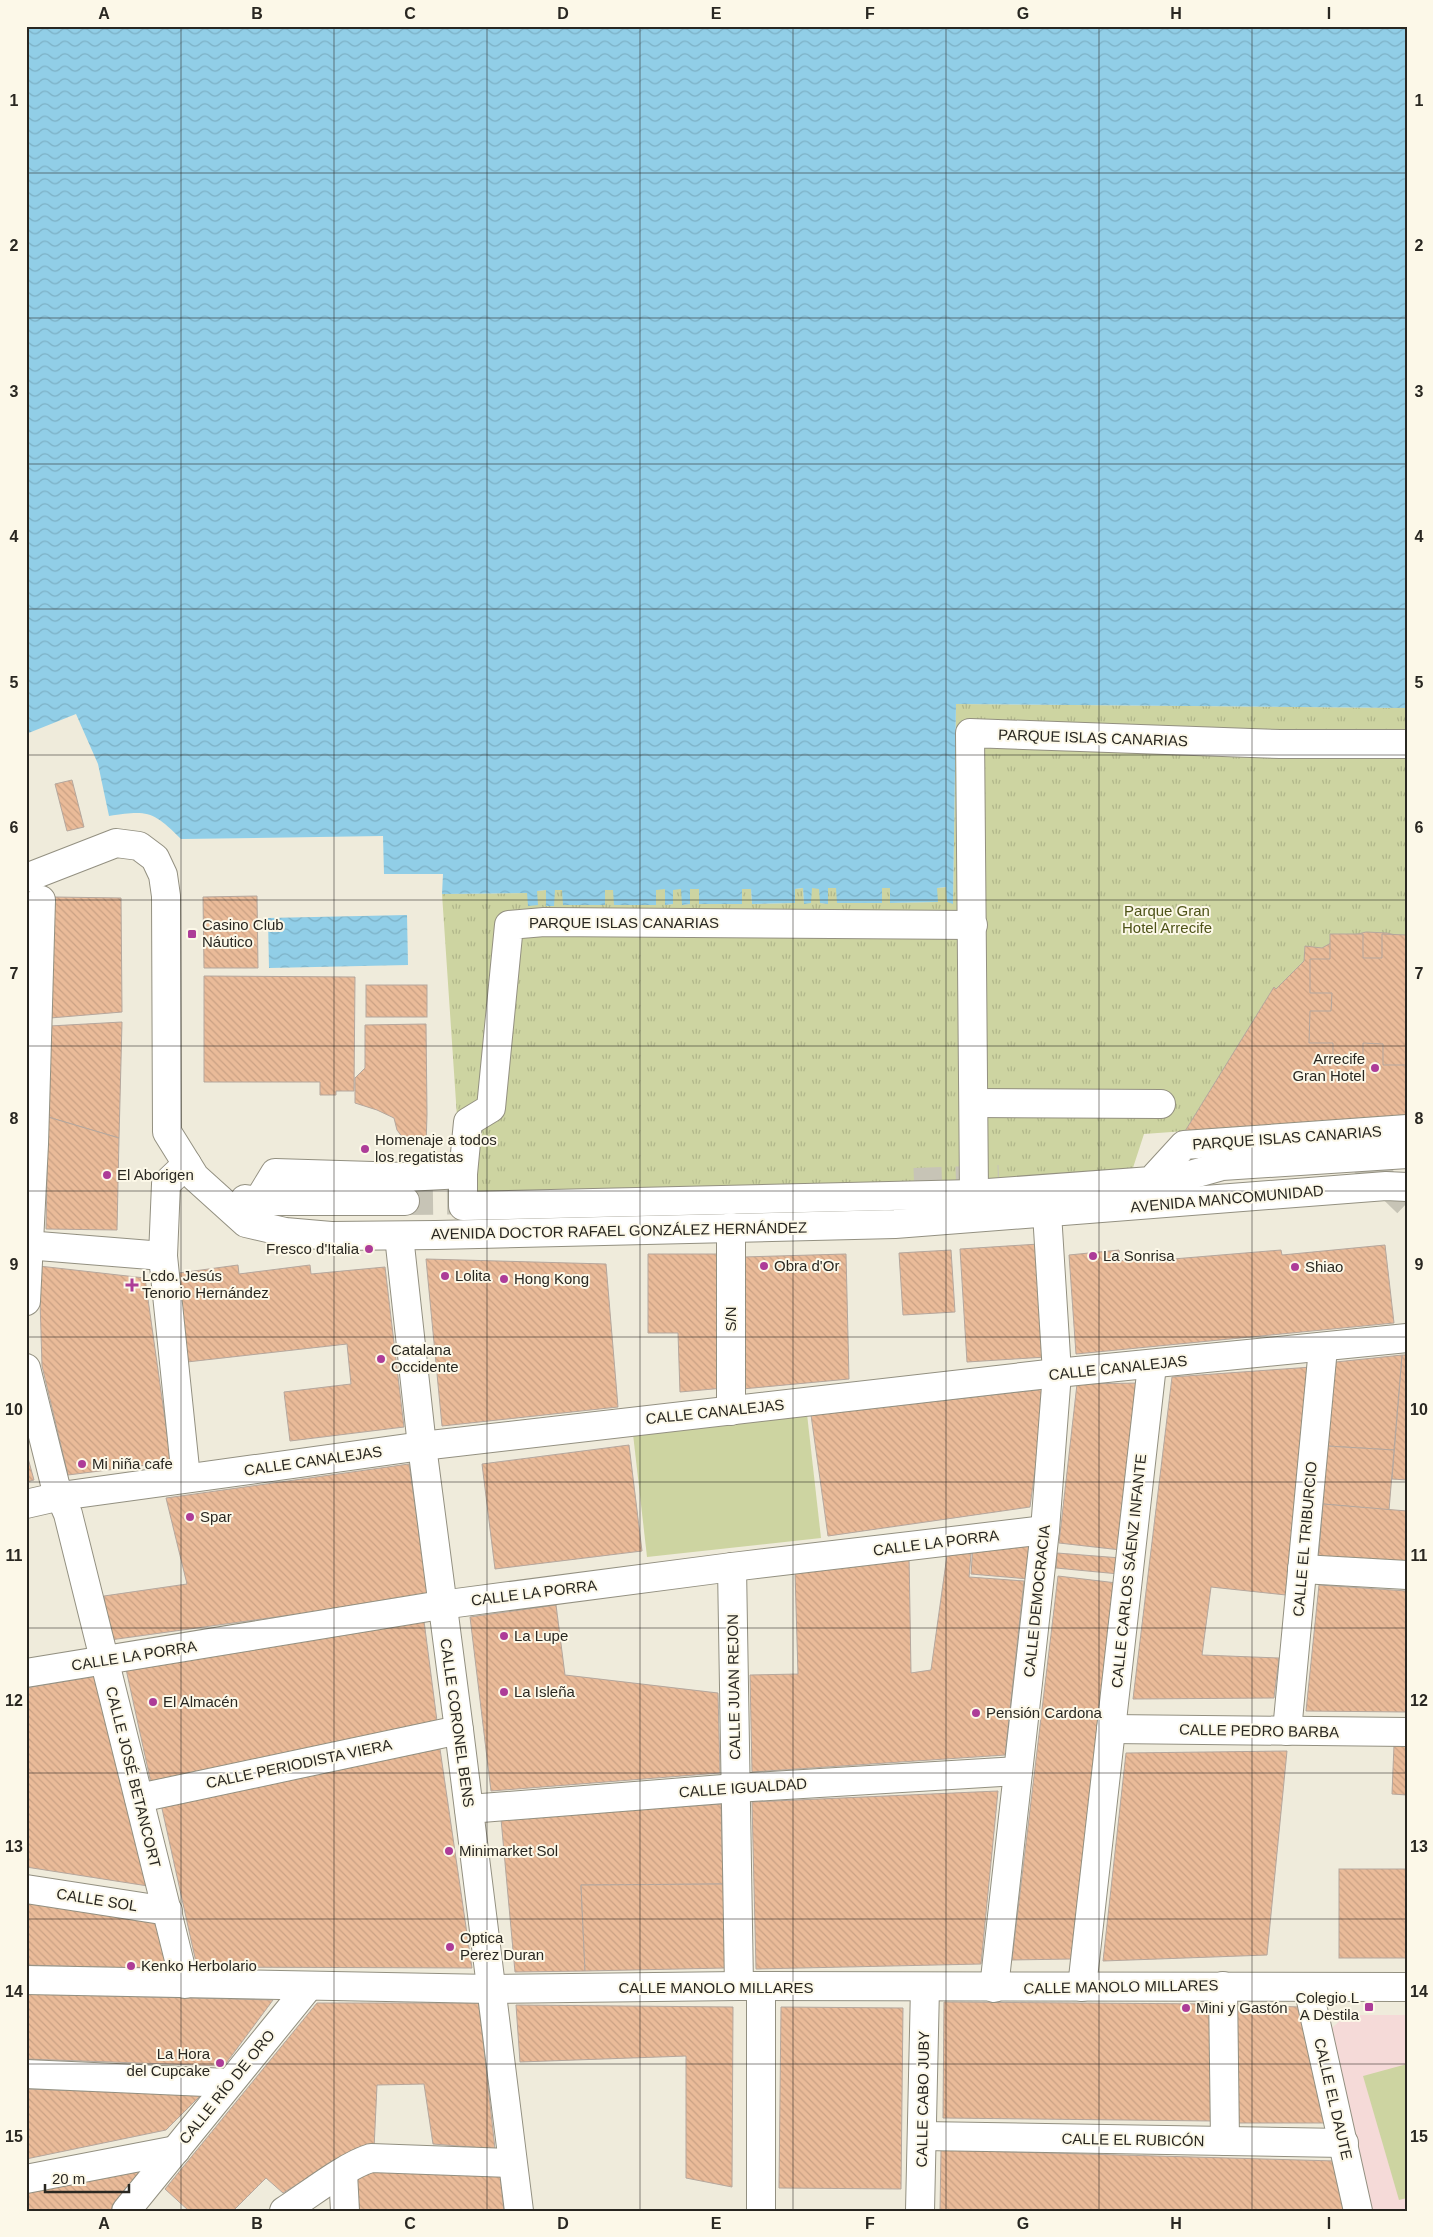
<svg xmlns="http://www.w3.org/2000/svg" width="1433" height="2237" viewBox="0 0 1433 2237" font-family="Arial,sans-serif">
  <defs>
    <pattern id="park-tufts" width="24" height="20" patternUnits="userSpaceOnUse" patternTransform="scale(1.25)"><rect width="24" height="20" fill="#cdd4a1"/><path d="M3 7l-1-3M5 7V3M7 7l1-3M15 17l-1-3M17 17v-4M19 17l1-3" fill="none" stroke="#b0b68a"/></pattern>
    <pattern id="water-waves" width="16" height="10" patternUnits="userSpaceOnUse" patternTransform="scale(1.25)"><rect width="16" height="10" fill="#91cee7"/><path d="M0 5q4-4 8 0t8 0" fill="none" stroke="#7db1c6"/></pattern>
    <pattern id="building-back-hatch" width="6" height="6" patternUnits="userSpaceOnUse" patternTransform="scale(1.25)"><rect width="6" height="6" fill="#eabb99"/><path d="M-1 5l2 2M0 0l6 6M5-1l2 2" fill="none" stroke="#c9a184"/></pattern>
  </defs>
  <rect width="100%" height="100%" fill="#efebdb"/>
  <path fill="#f5dad8" d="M 1346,2015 L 1407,2015 L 1407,2211 L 1372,2211 L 1331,2029 Z"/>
  <path fill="url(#park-tufts)" d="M 956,704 L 1407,708 L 1407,1115 L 1144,1134 L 1130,1177 L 463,1206 L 442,894 L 528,893 L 528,905 L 537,905 L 537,891 L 546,890 L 546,905 L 554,906 L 554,890 L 563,890 L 563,905 L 605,905 L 605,890 L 614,890 L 614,905 L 656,905 L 656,889 L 665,889 L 666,905 L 673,904 L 673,889 L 682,889 L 682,905 L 690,904 L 690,889 L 699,889 L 699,904 L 742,904 L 742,889 L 751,889 L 752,904 L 795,903 L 795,889 L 803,888 L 804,903 L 811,903 L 811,888 L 820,888 L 820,903 L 828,904 L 828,888 L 837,888 L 837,903 L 882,903 L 882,888 L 890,888 L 891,903 L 937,902 L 937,888 L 947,887 L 947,902 L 953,903 Z"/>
  <g fill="#cdd4a1">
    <path d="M 807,1414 L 821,1538 L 647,1557 L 633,1434 Z"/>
    <path d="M 1407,2064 L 1407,2198 L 1399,2200 L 1363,2076 Z"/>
  </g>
  <g fill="url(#water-waves)">
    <path d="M 26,26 L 1407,26 L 1407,708 L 956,704 L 953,904 L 947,902 L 946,887 L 937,888 L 938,902 L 890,903 L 890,888 L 882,888 L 882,903 L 837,903 L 836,888 L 828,888 L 828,904 L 820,903 L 819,889 L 812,888 L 811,903 L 804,904 L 803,888 L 795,889 L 795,903 L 752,904 L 751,889 L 742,889 L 742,904 L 699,904 L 699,889 L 690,889 L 690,904 L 682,905 L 681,889 L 673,890 L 673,904 L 665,905 L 665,889 L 656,890 L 656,905 L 614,905 L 613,890 L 605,890 L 605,905 L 563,905 L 562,890 L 555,890 L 554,906 L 546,906 L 546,890 L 537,891 L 538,905 L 528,906 L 527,893 L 442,894 L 443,874 L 384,874 L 383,836 L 181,839 C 153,811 148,810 109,816 L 98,764 L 76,714 L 26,734 Z"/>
    <path d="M 407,915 L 408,965 L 269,968 L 268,918 Z"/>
  </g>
  <g fill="url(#building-back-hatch)" stroke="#b5a79d">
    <path d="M 72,780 L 84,827 L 67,831 L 55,784 Z"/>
    <path d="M 257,896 L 258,968 L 204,968 L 203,897 Z"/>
    <path d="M 55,897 L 121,898 L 122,1012 L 50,1018 Z"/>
    <path d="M 1366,932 L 1387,933 L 1407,938 L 1407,1120 L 1182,1136 L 1274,987 L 1276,989 L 1304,961 L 1305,946 L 1322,948 L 1338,939 Z"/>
    <path d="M 1330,934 L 1363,934 L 1363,958 L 1382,958 L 1382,934 L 1407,935 L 1407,1065 L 1383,1065 L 1383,1044 L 1363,1043 L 1363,1063 L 1333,1063 L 1333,1043 L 1309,1043 L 1310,1011 L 1331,1011 L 1332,993 L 1310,993 L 1310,959 L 1330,959 Z"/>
    <path d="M 204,976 L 355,977 L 354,1091 L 336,1091 L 336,1095 L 320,1095 L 320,1082 L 204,1082 Z"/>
    <rect x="366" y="985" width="61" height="32"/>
    <path d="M 122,1022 L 119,1138 L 48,1117 L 50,1026 Z"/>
    <path d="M 426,1024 L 427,1114 L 426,1146 L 406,1142 L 397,1130 L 394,1118 L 377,1110 L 355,1103 L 355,1078 L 365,1068 L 365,1025 Z"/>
    <path d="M 48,1117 L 119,1138 L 117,1230 L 46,1229 Z"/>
    <path d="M 1039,1244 L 1046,1357 L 967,1362 L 960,1249 Z"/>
    <path d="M 1385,1245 L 1394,1323 L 1076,1354 L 1069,1255 L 1119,1250 L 1120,1261 L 1172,1255 L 1173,1259 L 1281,1250 L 1282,1255 Z"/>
    <path d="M 951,1250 L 955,1312 L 903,1315 L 899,1253 Z"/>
    <path d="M 648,1254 L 724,1254 L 724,1388 L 680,1392 L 678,1333 L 648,1333 Z"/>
    <path d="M 846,1254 L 849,1379 L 742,1389 L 743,1257 Z"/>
    <path d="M 426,1259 L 606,1264 L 618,1407 L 442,1426 Z"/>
    <path d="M 238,1265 L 239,1274 L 310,1265 L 311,1274 L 385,1267 L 404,1427 L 290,1441 L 284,1392 L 351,1384 L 347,1344 L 187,1362 L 179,1273 Z"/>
    <path d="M 39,1266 L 145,1278 L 171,1462 L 68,1475 L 42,1366 Z"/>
    <path d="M 1402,1355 L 1407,1355 L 1407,1480 L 1392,1479 Z"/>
    <path d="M 1402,1355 L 1394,1450 L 1327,1446 L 1336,1362 Z"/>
    <path d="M 1312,1367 L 1286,1595 L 1211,1587 L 1202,1655 L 1279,1658 L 1274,1698 L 1133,1699 L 1172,1377 Z"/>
    <path d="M 1141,1383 L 1121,1550 L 1059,1543 L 1077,1384 Z"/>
    <path d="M 1046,1389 L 1030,1507 L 828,1536 L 811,1415 Z"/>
    <path d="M 629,1445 L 642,1551 L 495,1569 L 482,1464 Z"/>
    <path d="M 1327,1446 L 1394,1450 L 1389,1510 L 1323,1504 Z"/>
    <path d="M 26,1451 L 34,1480 L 26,1482 Z"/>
    <path d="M 409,1464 L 428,1596 L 110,1640 L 104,1596 L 187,1584 L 166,1498 Z"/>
    <path d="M 1323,1504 L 1407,1511 L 1407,1563 L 1318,1562 Z"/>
    <path d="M 972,1544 L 969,1577 L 1024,1581 L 1005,1755 L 752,1772 L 750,1675 L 798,1674 L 795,1572 L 909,1554 L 911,1673 L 931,1670 L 948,1548 Z"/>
    <path d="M 973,1544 L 1032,1544 L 1029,1579 L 971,1574 Z"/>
    <path d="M 1057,1553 L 1121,1558 L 1119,1574 L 1056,1568 Z"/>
    <path d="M 1058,1576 L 1117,1583 L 1071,1959 L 1012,1960 Z"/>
    <path d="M 1319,1585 L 1407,1591 L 1407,1712 L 1306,1711 Z"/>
    <path d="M 556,1605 L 565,1675 L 718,1693 L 720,1773 L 491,1791 L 470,1617 Z"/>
    <path d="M 424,1621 L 437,1721 L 151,1783 L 126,1669 Z"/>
    <path d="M 97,1676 L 148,1886 L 26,1867 L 26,1688 Z"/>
    <path d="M 1394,1745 L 1407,1746 L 1407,1795 L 1392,1794 Z"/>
    <path d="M 440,1749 L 472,1968 L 197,1967 L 161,1804 Z"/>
    <path d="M 1287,1751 L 1267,1955 L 1103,1961 L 1126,1753 Z"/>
    <path d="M 998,1791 L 981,1964 L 756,1969 L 752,1802 Z"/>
    <path d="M 721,1804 L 723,1884 L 581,1885 L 585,1971 L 515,1972 L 501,1819 Z"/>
    <rect x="1339" y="1869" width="68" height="89"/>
    <path d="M 723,1884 L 725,1968 L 585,1971 L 581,1885 Z"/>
    <path d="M 26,1897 L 157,1920 L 168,1969 L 26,1965 Z"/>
    <path d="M 26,1994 L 273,2000 L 224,2066 L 26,2059 Z"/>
    <path d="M 944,2002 L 1215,2004 L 1213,2121 L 943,2118 Z"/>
    <path d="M 317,2003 L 479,2003 L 495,2149 L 433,2144 L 424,2084 L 377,2085 L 374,2149 L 356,2148 L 283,2193 L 266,2178 L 233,2211 L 189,2211 L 165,2189 Z"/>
    <path d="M 516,2005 L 733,2007 L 732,2187 L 686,2178 L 686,2056 L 520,2062 Z"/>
    <path d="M 1236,2005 L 1301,2007 L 1326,2123 L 1236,2123 Z"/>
    <path d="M 781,2007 L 903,2008 L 901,2189 L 779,2188 Z"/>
    <path d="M 26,2089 L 201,2095 L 166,2130 L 26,2159 Z"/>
    <path d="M 941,2150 L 1336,2161 L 1345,2211 L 940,2211 Z"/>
    <path d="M 139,2170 L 142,2173 L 111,2211 L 26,2211 L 26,2190 Z"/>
    <path d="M 374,2170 L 500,2174 L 504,2211 L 358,2211 L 356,2180 Z"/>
  </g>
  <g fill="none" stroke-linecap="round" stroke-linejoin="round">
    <g stroke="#c7c4b6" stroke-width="28" stroke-dasharray="28 14" stroke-linecap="butt">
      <path d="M 1364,1162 L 1407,1203"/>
      <path d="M 914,1182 L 999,1179"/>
      <path d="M 405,1201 L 486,1200"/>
    </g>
    <g stroke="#939081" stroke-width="30">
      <g id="minor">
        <path d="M 974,1103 L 1161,1104"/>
        <path d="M 463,1174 L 463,1206 L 974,1194 L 1151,1181 L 1184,1145 L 1407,1129"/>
        <path d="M 974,1194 L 970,733 L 1280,744 L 1407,744"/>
        <path d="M 245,1199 L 258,1201 L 405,1201"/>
        <path d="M 258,1201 L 275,1173 L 405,1177 L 463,1174 L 468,1122 L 491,1108 L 509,925 L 544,922 L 973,925"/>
        <path d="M 1146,1203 L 1183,1177 L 1222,1166 L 1407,1154"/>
        <path d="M 399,1236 L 422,1446 L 459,1730 L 519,2211"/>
        <path d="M 26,1245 L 163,1256"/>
        <path d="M 26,1301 L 34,1144 L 41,900"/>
        <path d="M 26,1368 L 55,1484 L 68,1514 L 185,1984"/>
        <path d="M 731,1411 L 731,1227"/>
        <path d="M 186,1478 L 163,1256 L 166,1184 L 187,1164"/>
        <path d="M 26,1504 L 61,1496 L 422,1446 L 1057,1373 L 1407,1338"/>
        <path d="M 732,1567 L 739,1986"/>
        <path d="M 1302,1569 L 1407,1575"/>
        <path d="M 26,1673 L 441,1605 L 732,1567 L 1045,1530"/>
        <path d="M 1111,1729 L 1407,1732"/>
        <path d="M 1287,1731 L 1323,1348"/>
        <path d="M 139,1798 L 459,1730"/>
        <path d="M 469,1809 L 736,1788 L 1018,1771"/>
        <path d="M 26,1889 L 168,1911"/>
        <path d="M 1223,1986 L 1225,2141"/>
        <path d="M 761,1987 L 761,2211"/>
        <path d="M 1082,1987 L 1152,1365"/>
        <path d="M 1308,1987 L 1358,2211"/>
        <path d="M 994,1988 L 1045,1530 L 1057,1373 L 1047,1213"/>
        <path d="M 26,2074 L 228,2083"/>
        <path d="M 922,2136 L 1344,2143"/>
        <path d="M 343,2173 L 345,2211"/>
        <path d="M 26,2179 L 176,2150"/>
        <path d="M 126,2211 L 309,1986"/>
        <path d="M 284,2211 C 309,2195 345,2166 371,2158 L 511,2163"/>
        <path d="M 920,2211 L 925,1987"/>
      </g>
    </g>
    <g stroke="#939081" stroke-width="30">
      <g id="major">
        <path d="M 26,878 L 116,843 L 139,846 L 155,858 L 163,875 L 166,896 L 167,1132 L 195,1177 L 246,1223 L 285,1232 L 331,1236 L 436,1235 L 895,1224 L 1386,1186 L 1407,1187"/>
        <path d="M 26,1980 L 492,1989 L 739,1986 L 1407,1987"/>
      </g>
    </g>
    <use href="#minor" stroke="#fff" stroke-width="28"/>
    <use href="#major" stroke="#fff" stroke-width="28"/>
  </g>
  <path fill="none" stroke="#292721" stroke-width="1" stroke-opacity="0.55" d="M 181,26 L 181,2211M 334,26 L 334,2211M 487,26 L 487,2211M 640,26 L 640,2211M 793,26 L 793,2211M 946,26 L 946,2211M 1099,26 L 1099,2211M 1252,26 L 1252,2211M 26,173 L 1407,173M 26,318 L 1407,318M 26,464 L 1407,464M 26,609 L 1407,609M 26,755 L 1407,755M 26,900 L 1407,900M 26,1046 L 1407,1046M 26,1191 L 1407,1191M 26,1337 L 1407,1337M 26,1482 L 1407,1482M 26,1628 L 1407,1628M 26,1773 L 1407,1773M 26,1919 L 1407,1919M 26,2064 L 1407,2064"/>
  <g fill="#ad3c98" stroke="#fcf8e8" stroke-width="2">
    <rect x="187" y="929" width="10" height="10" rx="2.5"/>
    <circle cx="1375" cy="1068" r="5"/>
    <circle cx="365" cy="1149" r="5"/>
    <circle cx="107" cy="1175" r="5"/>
    <circle cx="369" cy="1249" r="5"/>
    <circle cx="1093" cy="1256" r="5"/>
    <circle cx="764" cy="1266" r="5"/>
    <circle cx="1295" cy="1267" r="5"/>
    <circle cx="445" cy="1276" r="5"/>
    <circle cx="504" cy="1279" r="5"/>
    <path d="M129.5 1277.5h5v5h5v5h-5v5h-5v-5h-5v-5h5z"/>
    <circle cx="381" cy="1359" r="5"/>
    <circle cx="82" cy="1464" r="5"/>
    <circle cx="190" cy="1517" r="5"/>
    <circle cx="504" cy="1636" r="5"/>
    <circle cx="504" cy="1692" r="5"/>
    <circle cx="153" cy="1702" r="5"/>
    <circle cx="976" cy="1713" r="5"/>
    <circle cx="449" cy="1851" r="5"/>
    <circle cx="450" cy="1947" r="5"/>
    <circle cx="131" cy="1966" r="5"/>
    <rect x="1364" y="2002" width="10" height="10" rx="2.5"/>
    <circle cx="1186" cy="2008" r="5"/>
    <circle cx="220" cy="2063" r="5"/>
  </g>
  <g text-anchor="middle" stroke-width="4" stroke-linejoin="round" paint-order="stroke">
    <g font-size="15" fill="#292721" stroke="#fcf8e8">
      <text transform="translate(1093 738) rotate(2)" y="5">PARQUE ISLAS CANARIAS</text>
      <text x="624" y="928">PARQUE ISLAS CANARIAS</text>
      <text transform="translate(1287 1138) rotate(-4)" y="5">PARQUE ISLAS CANARIAS</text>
      <text transform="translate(1227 1199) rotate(-5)" y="5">AVENIDA MANCOMUNIDAD</text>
      <text transform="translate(619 1231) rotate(-1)" y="5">AVENIDA DOCTOR RAFAEL GONZÁLEZ HERNÁNDEZ</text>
      <text transform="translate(731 1319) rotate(-90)" y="5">S/N</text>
      <text transform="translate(1118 1368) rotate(-6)" y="5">CALLE CANALEJAS</text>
      <text transform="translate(715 1412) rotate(-6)" y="5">CALLE CANALEJAS</text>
      <text transform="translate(313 1461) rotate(-8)" y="5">CALLE CANALEJAS</text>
      <text transform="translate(1305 1539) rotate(-85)" y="5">CALLE EL TRIBURCIO</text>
      <text transform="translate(936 1543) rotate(-7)" y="5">CALLE LA PORRA</text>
      <text transform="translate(1129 1571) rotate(-84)" y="5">CALLE CARLOS SÁENZ INFANTE</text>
      <text transform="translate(534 1593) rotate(-7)" y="5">CALLE LA PORRA</text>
      <text transform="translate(1037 1601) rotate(-84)" y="5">CALLE DEMOCRACIA</text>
      <text transform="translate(134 1656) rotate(-9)" y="5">CALLE LA PORRA</text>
      <text transform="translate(734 1687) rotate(-91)" y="5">CALLE JUAN REJON</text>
      <text transform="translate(457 1723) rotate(82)" y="5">CALLE CORONEL BENS</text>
      <text transform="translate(1259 1731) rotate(1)" y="5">CALLE PEDRO BARBA</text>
      <text transform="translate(299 1764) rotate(-12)" y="5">CALLE PERIODISTA VIERA</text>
      <text transform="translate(133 1777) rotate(76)" y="5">CALLE JOSÉ BETANCORT</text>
      <text transform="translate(743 1788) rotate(-4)" y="5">CALLE IGUALDAD</text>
      <text transform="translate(97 1900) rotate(9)" y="5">CALLE SOL</text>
      <text transform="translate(1121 1987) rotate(-1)" y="5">CALLE MANOLO MILLARES</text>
      <text x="716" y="1993">CALLE MANOLO MILLARES</text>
      <text transform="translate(227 2087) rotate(-51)" y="5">CALLE RÍO DE ORO</text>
      <text transform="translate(923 2099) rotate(-89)" y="5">CALLE CABO JUBY</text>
      <text transform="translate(1333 2099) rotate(77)" y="5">CALLE EL DAUTE</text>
      <text transform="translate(1133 2140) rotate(1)" y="5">CALLE EL RUBICÓN</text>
    </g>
    <g font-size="15" fill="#4e5318" stroke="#fcf8e8">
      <text x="1167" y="916">Parque Gran<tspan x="1167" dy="17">Hotel Arrecife</tspan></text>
    </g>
    <g font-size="15" fill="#292721" stroke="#fcf8e8" text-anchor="start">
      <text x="202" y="930">Casino Club<tspan x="202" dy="17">Náutico</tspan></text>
      <text x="1365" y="1064" text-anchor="end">Arrecife<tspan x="1365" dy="17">Gran Hotel</tspan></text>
      <text x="375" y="1145">Homenaje a todos<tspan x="375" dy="17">los regatistas</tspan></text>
      <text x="117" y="1180">El Aborigen</text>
      <text x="359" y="1254" text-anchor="end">Fresco d'Italia</text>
      <text x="1103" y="1261">La Sonrisa</text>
      <text x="774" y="1271">Obra d'Or</text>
      <text x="1305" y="1272">Shiao</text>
      <text x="142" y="1281">Lcdo. Jesús<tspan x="142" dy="17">Tenorio Hernández</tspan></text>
      <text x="455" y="1281">Lolita</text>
      <text x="514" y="1284">Hong Kong</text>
      <text x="391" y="1355">Catalana<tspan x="391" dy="17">Occidente</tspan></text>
      <text x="92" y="1469">Mi niña cafe</text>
      <text x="200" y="1522">Spar</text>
      <text x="514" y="1641">La Lupe</text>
      <text x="514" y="1697">La Isleña</text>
      <text x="163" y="1707">El Almacén</text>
      <text x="986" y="1718">Pensión Cardona</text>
      <text x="459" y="1856">Minimarket Sol</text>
      <text x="460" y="1943">Optica<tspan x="460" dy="17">Perez Duran</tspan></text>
      <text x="141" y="1971">Kenko Herbolario</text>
      <text x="1359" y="2003" text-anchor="end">Colegio L<tspan x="1359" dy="17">A Destila</tspan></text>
      <text x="1196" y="2013">Mini y Gastón</text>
      <text x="210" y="2059" text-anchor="end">La Hora<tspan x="210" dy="17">del Cupcake</tspan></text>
    </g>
  </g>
  <rect width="1433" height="2237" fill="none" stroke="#fcf8e8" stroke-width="55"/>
  <path d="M45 2184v8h84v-8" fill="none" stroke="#292721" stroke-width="2.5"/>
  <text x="52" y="2184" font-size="15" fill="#292721" stroke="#fcf8e8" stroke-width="4" paint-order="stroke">20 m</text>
  <rect x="28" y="28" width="1378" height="2182" fill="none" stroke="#292721" stroke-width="2"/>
  <g font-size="16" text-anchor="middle" font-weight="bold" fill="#292721">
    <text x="104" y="19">A</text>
    <text x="257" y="19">B</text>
    <text x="410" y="19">C</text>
    <text x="563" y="19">D</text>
    <text x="716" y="19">E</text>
    <text x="870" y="19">F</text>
    <text x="1023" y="19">G</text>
    <text x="1176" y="19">H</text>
    <text x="1329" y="19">I</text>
    <text x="14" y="106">1</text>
    <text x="1419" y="106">1</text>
    <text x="14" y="251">2</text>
    <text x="1419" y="251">2</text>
    <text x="14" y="397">3</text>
    <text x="1419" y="397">3</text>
    <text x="14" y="542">4</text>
    <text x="1419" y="542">4</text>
    <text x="14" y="688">5</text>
    <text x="1419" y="688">5</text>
    <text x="14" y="833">6</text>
    <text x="1419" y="833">6</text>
    <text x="14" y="979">7</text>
    <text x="1419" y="979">7</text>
    <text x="14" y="1124">8</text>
    <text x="1419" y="1124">8</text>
    <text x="14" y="1270">9</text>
    <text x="1419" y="1270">9</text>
    <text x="14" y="1415">10</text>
    <text x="1419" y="1415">10</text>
    <text x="14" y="1561">11</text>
    <text x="1419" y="1561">11</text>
    <text x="14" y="1706">12</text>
    <text x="1419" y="1706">12</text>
    <text x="14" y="1852">13</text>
    <text x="1419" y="1852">13</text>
    <text x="14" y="1997">14</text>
    <text x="1419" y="1997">14</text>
    <text x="14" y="2142">15</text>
    <text x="1419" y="2142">15</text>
    <text x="104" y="2229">A</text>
    <text x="257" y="2229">B</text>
    <text x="410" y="2229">C</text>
    <text x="563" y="2229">D</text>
    <text x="716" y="2229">E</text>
    <text x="870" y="2229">F</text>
    <text x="1023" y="2229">G</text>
    <text x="1176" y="2229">H</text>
    <text x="1329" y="2229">I</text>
  </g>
</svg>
